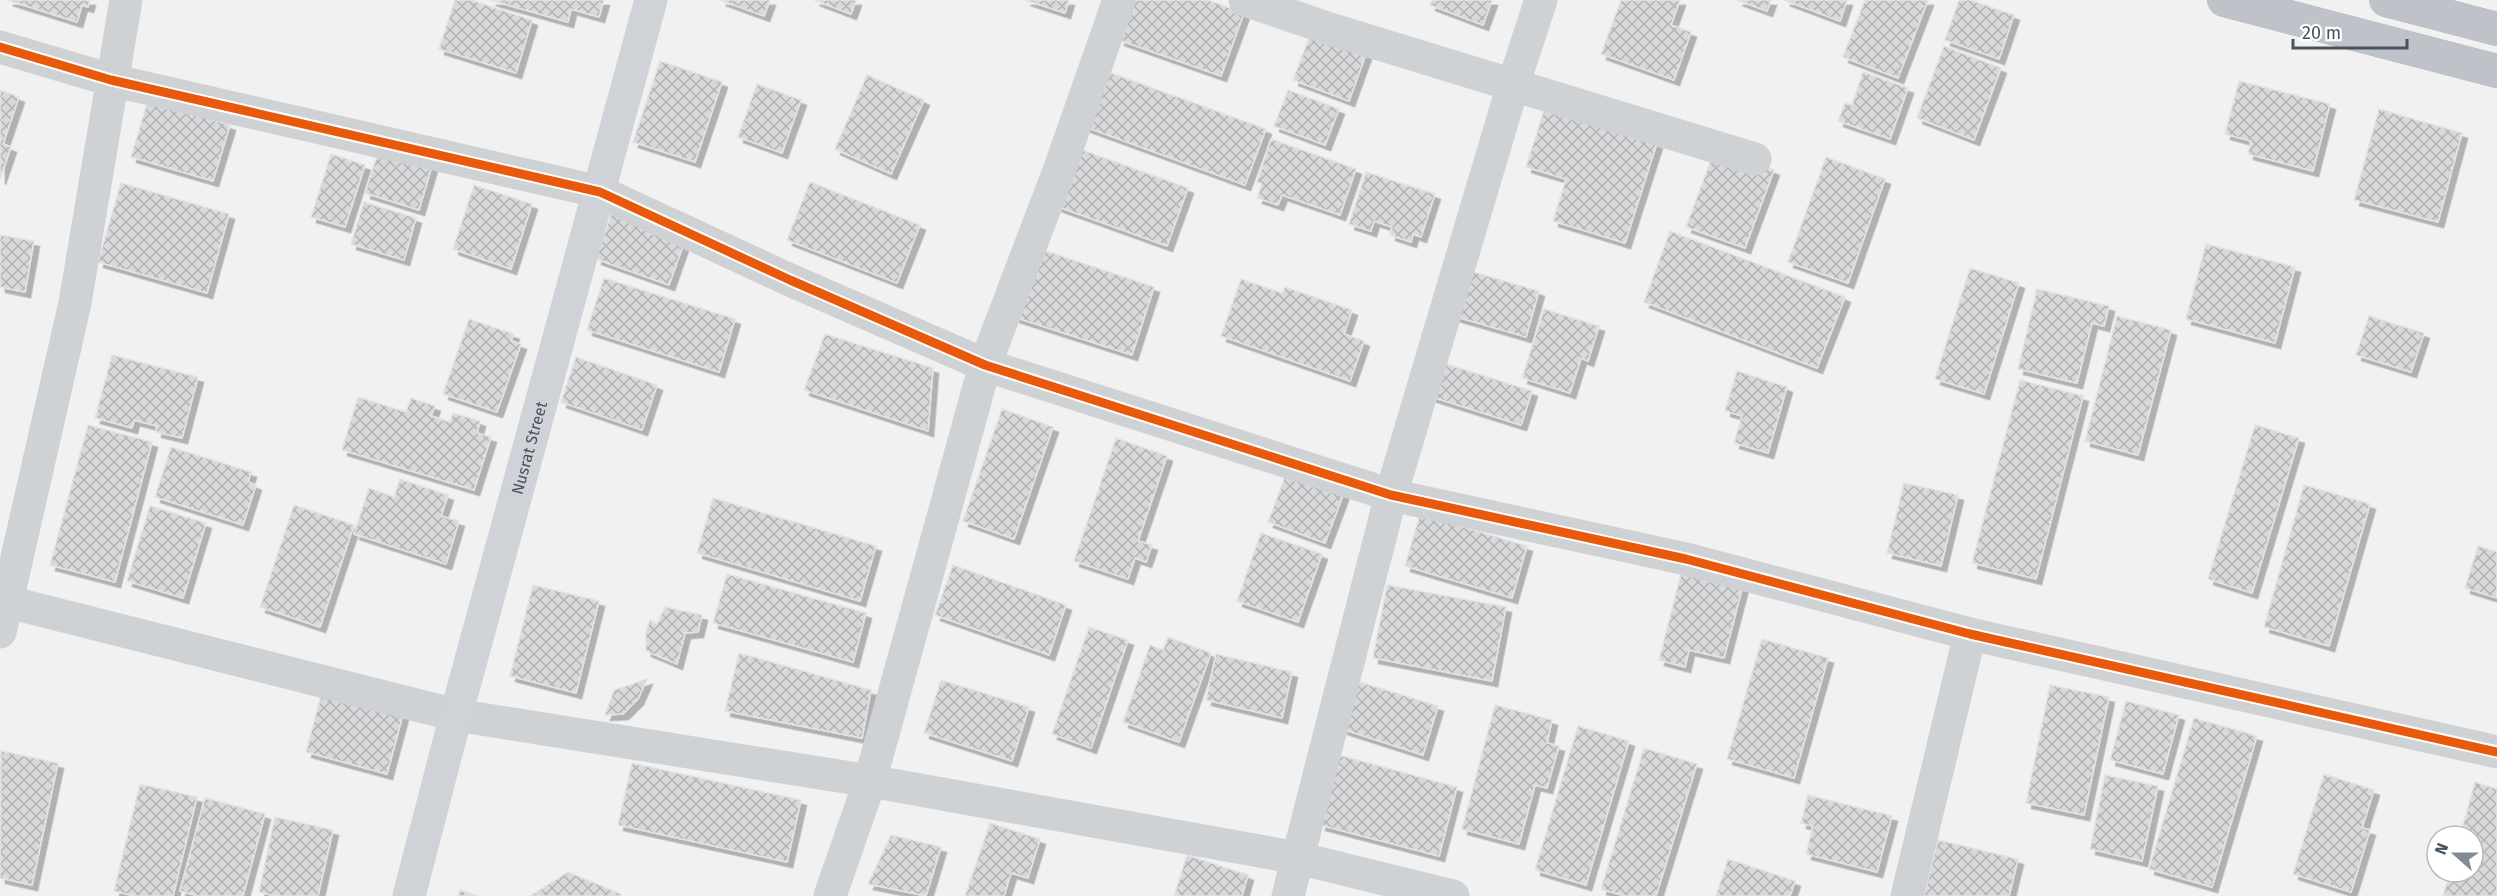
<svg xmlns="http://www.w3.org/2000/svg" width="2497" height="896" viewBox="0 0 2497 896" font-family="'Fira Sans',sans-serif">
  <defs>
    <pattern id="building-cross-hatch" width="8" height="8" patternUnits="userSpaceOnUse" patternTransform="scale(1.5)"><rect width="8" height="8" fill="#d9d9db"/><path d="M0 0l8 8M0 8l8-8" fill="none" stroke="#b2b3b5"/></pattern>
    <filter id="shadow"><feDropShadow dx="5.5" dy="5.5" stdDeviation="0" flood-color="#0004"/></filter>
  </defs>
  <rect width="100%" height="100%" fill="#f2f1f1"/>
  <g fill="url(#building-cross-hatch)" stroke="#e3e3e4" stroke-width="1.5" filter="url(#shadow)">
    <path d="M 7,0 L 90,0 L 88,7 L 82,5 L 77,22 Z"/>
    <path d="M 455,0 L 471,0 L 532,20 L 516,73 L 439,49 Z"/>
    <path d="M 490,0 L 604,0 L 599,17 L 571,9 L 568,22 Z"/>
    <path d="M 720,0 L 770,0 L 764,16 Z"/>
    <path d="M 814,0 L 856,0 L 851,14 Z"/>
    <path d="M 1025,0 L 1069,0 L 1065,13 Z"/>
    <path d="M 1133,0 L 1208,0 L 1244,13 L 1221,76 L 1119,40 Z"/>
    <path d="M 1432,0 L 1492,0 L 1483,25 L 1430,5 Z"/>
    <path d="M 1621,0 L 1680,0 L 1671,25 L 1691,32 L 1674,80 L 1601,54 Z"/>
    <path d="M 1737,0 L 1771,0 L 1767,11 Z"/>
    <path d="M 1784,0 L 1847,0 L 1840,21 Z"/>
    <path d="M 1865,0 L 1928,0 L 1898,78 L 1843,57 Z"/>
    <path d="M 1959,0 L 1970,0 L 2014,15 L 1999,59 L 1945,40 Z"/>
    <path d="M 1311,33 L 1366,54 L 1349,101 L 1293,80 Z"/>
    <path d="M 1944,46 L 2001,68 L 1974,140 L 1917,118 Z"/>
    <path d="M 660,61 L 722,82 L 695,162 L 633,142 Z"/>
    <path d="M 1103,70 L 1266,129 L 1245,185 L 1083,126 Z"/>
    <path d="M 1863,72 L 1908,88 L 1890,139 L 1838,121 L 1845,103 L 1852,105 Z"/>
    <path d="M 867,75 L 924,100 L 891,174 L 835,149 Z"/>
    <path d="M 2239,81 L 2330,104 L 2313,171 L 2248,154 L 2251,141 L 2225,134 Z"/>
    <path d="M 757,84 L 801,100 L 782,153 L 738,137 Z"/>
    <path d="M 0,90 L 19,97 L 3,144 L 11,147 L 0,179 Z"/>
    <path d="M 1288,90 L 1339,109 L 1325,145 L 1274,126 Z"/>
    <path d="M 148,100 L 230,125 L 213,181 L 131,157 Z"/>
    <path d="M 1545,107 L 1657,143 L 1625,243 L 1553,221 L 1566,179 L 1526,167 Z"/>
    <path d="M 2379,109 L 2462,133 L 2438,222 L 2354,200 Z"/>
    <path d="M 1271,139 L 1356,169 L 1340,215 L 1282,195 L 1278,205 L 1257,198 L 1262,184 L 1257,182 Z"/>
    <path d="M 381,143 L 434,159 L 419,210 L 365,193 Z"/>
    <path d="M 1077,148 L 1188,188 L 1167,246 L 1056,206 Z"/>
    <path d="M 1715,149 L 1774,170 L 1745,248 L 1686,227 Z"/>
    <path d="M 331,154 L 365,165 L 345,227 L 311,217 Z"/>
    <path d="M 1826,157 L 1885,179 L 1848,283 L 1788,262 Z"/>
    <path d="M 1366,172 L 1435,194 L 1421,237 L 1413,234 L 1411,242 L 1390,235 L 1392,227 L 1374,221 L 1371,231 L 1349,224 Z"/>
    <path d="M 810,182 L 920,225 L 897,283 L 787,240 Z"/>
    <path d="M 121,183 L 229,214 L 207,293 L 98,262 Z"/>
    <path d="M 474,185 L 532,204 L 511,269 L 453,249 Z"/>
    <path d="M 364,202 L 416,218 L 404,260 L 351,244 Z"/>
    <path d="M 612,212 L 686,237 L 669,285 L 596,259 Z"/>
    <path d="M 1670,231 L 1845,297 L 1817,368 L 1644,302 Z"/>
    <path d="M 0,235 L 34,241 L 25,292 L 0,287 Z"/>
    <path d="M 2206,244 L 2295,267 L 2275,343 L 2186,319 Z"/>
    <path d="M 1037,248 L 1154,287 L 1132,355 L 1014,317 Z"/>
    <path d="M 1970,268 L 2019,283 L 1984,394 L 1935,379 Z"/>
    <path d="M 1463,269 L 1539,291 L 1526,337 L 1450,315 Z"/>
    <path d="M 604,278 L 735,319 L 719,372 L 587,330 Z"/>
    <path d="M 1241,279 L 1282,293 L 1285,287 L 1352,310 L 1344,334 L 1364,341 L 1350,381 L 1221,336 Z"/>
    <path d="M 2037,289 L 2109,306 L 2104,326 L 2092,323 L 2077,383 L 2018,369 Z"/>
    <path d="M 1544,309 L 1599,326 L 1588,361 L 1581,358 L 1570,393 L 1522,378 Z"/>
    <path d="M 2117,316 L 2171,330 L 2138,455 L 2085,441 Z"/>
    <path d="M 2369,316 L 2424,333 L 2411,372 L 2356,355 Z"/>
    <path d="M 469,319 L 514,334 L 511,341 L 521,344 L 497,412 L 443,394 Z"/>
    <path d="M 825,334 L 933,368 L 928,431 L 804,390 Z"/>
    <path d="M 112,355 L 198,377 L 182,438 L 156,432 L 157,426 L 134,420 L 132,428 L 95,418 Z"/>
    <path d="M 576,357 L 657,385 L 642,430 L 561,402 Z"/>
    <path d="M 1440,362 L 1532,391 L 1521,425 L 1429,396 Z"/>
    <path d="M 1737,371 L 1787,387 L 1768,453 L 1734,443 L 1742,416 L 1725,411 Z"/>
    <path d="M 2020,380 L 2083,396 L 2036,579 L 1972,563 Z"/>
    <path d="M 358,397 L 406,412 L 411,398 L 435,406 L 431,416 L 450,422 L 453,413 L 480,421 L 477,433 L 491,437 L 474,490 L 342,450 Z"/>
    <path d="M 1002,409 L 1053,427 L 1014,539 L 963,521 Z"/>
    <path d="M 88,425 L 152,442 L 115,582 L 50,565 Z"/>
    <path d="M 2255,425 L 2299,438 L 2252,593 L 2208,579 Z"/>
    <path d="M 1116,438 L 1167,456 L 1138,541 L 1152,545 L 1146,562 L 1135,558 L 1128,579 L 1074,561 Z"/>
    <path d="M 171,447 L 251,472 L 248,482 L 256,485 L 243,525 L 155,497 Z"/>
    <path d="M 1289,466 L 1346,487 L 1325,543 L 1268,522 Z"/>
    <path d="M 400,479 L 448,495 L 441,516 L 459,521 L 446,564 L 354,534 L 369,488 L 394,497 Z"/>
    <path d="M 1904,483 L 1958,495 L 1941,566 L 1887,553 Z"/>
    <path d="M 2304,485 L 2370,504 L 2329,646 L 2264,627 Z"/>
    <path d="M 713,498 L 876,546 L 860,601 L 697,553 Z"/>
    <path d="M 294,505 L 354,525 L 320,627 L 260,607 Z"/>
    <path d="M 150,506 L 206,523 L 183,598 L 127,581 Z"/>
    <path d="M 1420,514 L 1527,546 L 1512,598 L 1405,566 Z"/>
    <path d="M 1261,533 L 1322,554 L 1298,622 L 1237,601 Z"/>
    <path d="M 2478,546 L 2497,552 L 2497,598 L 2465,588 Z"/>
    <path d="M 953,565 L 1066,605 L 1049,655 L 935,615 Z"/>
    <path d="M 1682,570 L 1743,585 L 1724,658 L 1689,650 L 1685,667 L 1659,660 Z"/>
    <path d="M 727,574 L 866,613 L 853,662 L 713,623 Z"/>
    <path d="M 533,585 L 599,601 L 576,693 L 510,676 Z"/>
    <path d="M 1387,585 L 1506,607 L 1492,681 L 1373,658 Z"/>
    <path d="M 665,607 L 702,615 L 698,632 L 685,633 L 677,664 L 646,651 L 646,631 L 650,620 L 657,624 Z"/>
    <path d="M 1089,627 L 1128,640 L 1091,748 L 1052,734 Z"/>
    <path d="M 1168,637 L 1211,653 L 1179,742 L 1123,722 L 1150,645 L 1163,650 Z"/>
    <path d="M 1762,639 L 1828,658 L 1794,778 L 1727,759 Z"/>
    <path d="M 739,653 L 871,690 L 862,738 L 725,711 Z"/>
    <path d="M 1216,654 L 1292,672 L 1282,718 L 1206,700 Z"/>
    <path d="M 647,679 L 638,699 L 623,714 L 605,715 L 614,690 Z"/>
    <path d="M 941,680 L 1029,707 L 1012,761 L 924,733 Z"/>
    <path d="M 1357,681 L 1438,706 L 1423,755 L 1342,729 Z"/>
    <path d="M 2050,685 L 2109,697 L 2084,815 L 2026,803 Z"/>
    <path d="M 322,692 L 403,714 L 387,774 L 306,752 Z"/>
    <path d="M 2126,701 L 2179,715 L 2163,774 L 2110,760 Z"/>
    <path d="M 1495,705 L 1552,720 L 1547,743 L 1559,746 L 1547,788 L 1535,785 L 1519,844 L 1462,829 Z"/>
    <path d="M 2194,718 L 2257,736 L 2212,887 L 2149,869 Z"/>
    <path d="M 1578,726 L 1629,741 L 1586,885 L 1535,870 Z"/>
    <path d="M 1644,748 L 1697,764 L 1656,896 L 1625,896 L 1601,889 Z"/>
    <path d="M 1,751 L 58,763 L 32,885 L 0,878 Z"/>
    <path d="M 1339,755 L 1457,787 L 1439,856 L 1320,825 Z"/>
    <path d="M 632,763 L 801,800 L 787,862 L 618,825 Z"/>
    <path d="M 2324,774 L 2374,790 L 2362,828 L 2370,830 L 2351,892 L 2293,874 Z"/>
    <path d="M 2105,775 L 2158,786 L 2142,861 L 2090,849 Z"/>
    <path d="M 2475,782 L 2497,789 L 2497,896 L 2443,896 L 2450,872 L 2473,872 L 2473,836 L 2460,836 Z"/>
    <path d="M 140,784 L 197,797 L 173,896 L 134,896 L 114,891 Z"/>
    <path d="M 1808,795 L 1892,816 L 1877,872 L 1806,854 L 1813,826 L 1801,823 Z"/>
    <path d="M 205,798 L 265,814 L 243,896 L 199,896 L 180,891 Z"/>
    <path d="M 275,817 L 333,830 L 318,896 L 275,896 L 259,892 Z"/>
    <path d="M 990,823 L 1040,839 L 1028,878 L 1011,873 L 1004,896 L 965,896 Z"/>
    <path d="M 891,835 L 941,847 L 926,896 L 868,884 Z"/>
    <path d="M 1938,840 L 2018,859 L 2009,896 L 1924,896 Z"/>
    <path d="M 1187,855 L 1248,875 L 1242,896 L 1174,896 Z"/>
    <path d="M 1728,859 L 1795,881 L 1790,896 L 1716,896 Z"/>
    <path d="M 568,872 L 621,894 L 620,896 L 530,896 Z"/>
    <path d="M 460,890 L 478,896 L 458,896 Z"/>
  </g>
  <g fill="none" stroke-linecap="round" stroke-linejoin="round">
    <g stroke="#b6bac1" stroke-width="34">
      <g id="highway">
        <path d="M 2224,0 L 2497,71"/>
        <path d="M 2386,0 L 2497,29"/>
      </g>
    </g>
    <g stroke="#cfd2d5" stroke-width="33">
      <path d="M 1245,0 L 1327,28 L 1755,159"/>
      <path d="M 0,47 L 111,80 L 600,192 L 790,280 L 985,365 L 1391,495 L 1686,559 L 1970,634 L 2497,752"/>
      <path d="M 0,600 L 456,715 L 870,781 L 1298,858 L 1453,896"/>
      <path d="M 0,632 L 75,303 L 126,0"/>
      <path d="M 830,896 L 870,781 L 985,365 L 1060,168 L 1119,0"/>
      <path d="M 1288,896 L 1391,495 L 1513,85 L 1541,0"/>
      <path d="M 1907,896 L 1970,634"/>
    </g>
    <path stroke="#cfd2d6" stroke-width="33" id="s1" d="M 409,896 L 456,715 L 651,0"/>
    <use href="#highway" stroke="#bfc3c9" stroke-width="33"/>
    <g stroke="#fff" stroke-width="13">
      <path id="cycleway" d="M 0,47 L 111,80 L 600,192 L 790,280 L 985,365 L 1391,495 L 1686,559 L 1970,634 L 2497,752"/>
    </g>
    <use href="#cycleway" stroke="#e8590c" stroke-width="9"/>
  </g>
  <g text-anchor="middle" stroke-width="6" stroke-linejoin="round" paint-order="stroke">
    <g font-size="16" fill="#465260" stroke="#fff">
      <text dy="6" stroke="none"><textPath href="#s1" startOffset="464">Nusrat Street</textPath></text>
    </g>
  </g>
  <g transform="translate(2455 854) rotate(291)"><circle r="28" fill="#ffffff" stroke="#b5babf" stroke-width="1.5"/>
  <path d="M0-4.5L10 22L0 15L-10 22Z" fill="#828a93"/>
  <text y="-9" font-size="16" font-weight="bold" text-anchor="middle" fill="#465260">N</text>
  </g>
  <path d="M2293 39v9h114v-9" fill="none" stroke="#465260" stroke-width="3"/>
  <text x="2302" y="39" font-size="18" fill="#465260" stroke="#ffffff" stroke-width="4.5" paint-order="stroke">20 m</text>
</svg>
